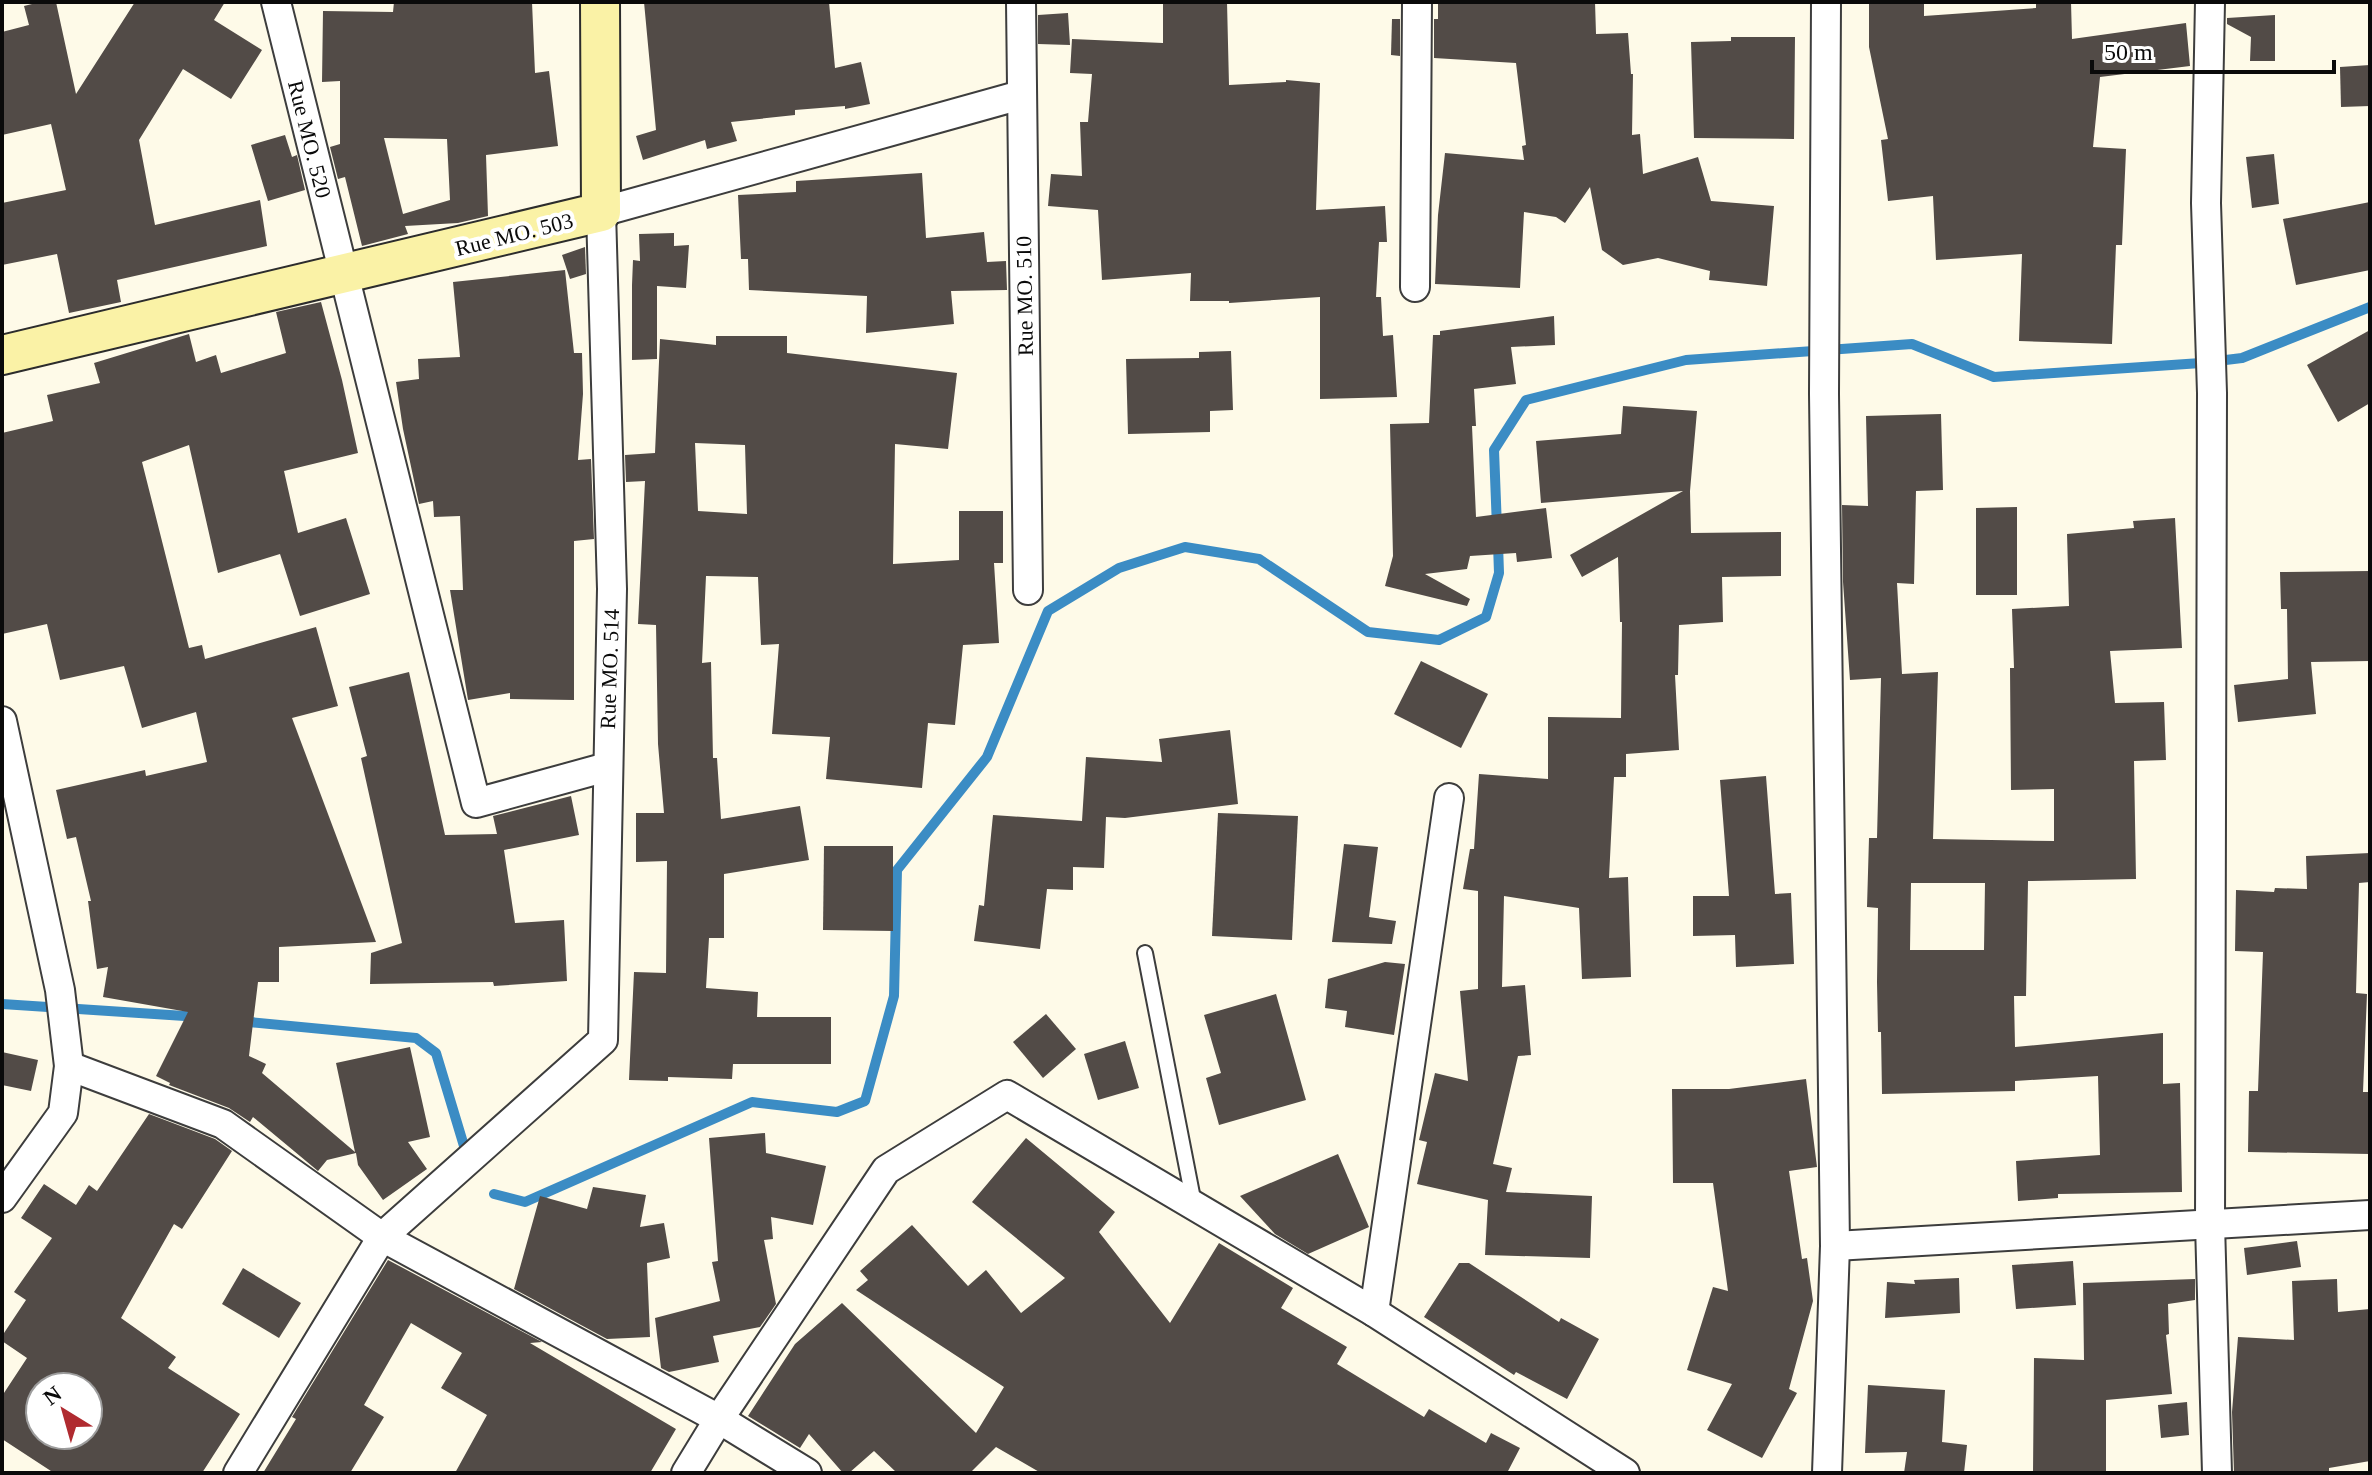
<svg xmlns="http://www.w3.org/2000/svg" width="2372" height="1475" viewBox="0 0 2372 1475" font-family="'Times New Roman',serif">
  <rect width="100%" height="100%" fill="#fefae8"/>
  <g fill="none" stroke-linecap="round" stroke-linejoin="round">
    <g stroke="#3b8cc4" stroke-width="10">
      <path d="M 1497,528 L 1494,450 L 1526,400 L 1686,360 L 1912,344 L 1994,377 L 2201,363 L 2242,358 L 2370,307"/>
      <path d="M 2,1004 L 200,1017"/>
      <path d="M 239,1021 L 416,1038 L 436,1053 L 464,1146"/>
      <path d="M 494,1194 L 525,1202 L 752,1102 L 837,1112 L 865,1101 L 894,996 L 897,870 L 987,757 L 1048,611 L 1119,568 L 1185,547 L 1259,559 L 1368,632 L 1439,640 L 1486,617 L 1499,573 L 1498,544"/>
    </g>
  </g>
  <g fill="#524b47" fill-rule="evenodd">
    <path d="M 40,2 L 56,2 L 76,94 L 135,2 L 225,2 L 214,20 L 262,50 L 231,99 L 183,69 L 139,140 L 155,225 L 260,200 L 267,246 L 117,280 L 121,302 L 69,313 L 57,254 L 2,265 L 2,203 L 66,190 L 51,124 L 2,135 L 2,32 L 29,25 L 24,6 Z"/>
    <path d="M 394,2 L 532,2 L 535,73 L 549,71 L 558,146 L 486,155 L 488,216 L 458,223 L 405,226 L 408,234 L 362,246 L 345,177 L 338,179 L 330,147 L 340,144 L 340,81 L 322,82 L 323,11 L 393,12 ZM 384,138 L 447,139 L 450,200 L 403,214 Z"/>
    <path d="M 644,2 L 829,2 L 835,68 L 861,62 L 870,104 L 845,109 L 845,106 L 795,110 L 795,115 L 731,122 L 737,141 L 707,149 L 705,140 L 643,160 L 636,136 L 656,130 Z"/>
    <path d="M 1163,2 L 1227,2 L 1229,85 L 1286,82 L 1286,80 L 1320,83 L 1316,210 L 1385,206 L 1387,242 L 1379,242 L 1376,297 L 1381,297 L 1383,336 L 1393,335 L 1397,397 L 1320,399 L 1320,297 L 1229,303 L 1229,301 L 1190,301 L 1191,273 L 1102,280 L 1098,210 L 1048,206 L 1051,174 L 1082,176 L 1080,122 L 1088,122 L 1092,74 L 1070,73 L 1072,39 L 1163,43 Z"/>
    <path d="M 1438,2 L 1595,2 L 1596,34 L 1628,33 L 1631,74 L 1633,74 L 1632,135 L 1640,134 L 1643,174 L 1698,157 L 1711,201 L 1774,206 L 1767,286 L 1709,280 L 1710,271 L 1658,258 L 1623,265 L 1602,250 L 1590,187 L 1565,223 L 1556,217 L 1524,212 L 1520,288 L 1435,284 L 1438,215 L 1445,153 L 1524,160 L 1522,146 L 1526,145 L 1516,63 L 1434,58 L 1434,19 L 1438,19 Z"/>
    <path d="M 1869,2 L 1924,2 L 1924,16 L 2036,8 L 2036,2 L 2071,2 L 2072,39 L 2186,23 L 2190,66 L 2100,77 L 2093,147 L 2126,149 L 2122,245 L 2116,245 L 2112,344 L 2019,341 L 2022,254 L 1936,260 L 1933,196 L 1888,201 L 1881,140 L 1888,139 L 1869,47 Z"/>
    <path d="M 1068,13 L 1070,45 L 1038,44 L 1038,15 Z"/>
    <path d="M 2275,15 L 2275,61 L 2250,61 L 2251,37 L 2227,24 L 2227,18 Z"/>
    <path d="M 1392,19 L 1400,19 L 1400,56 L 1391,55 Z"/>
    <path d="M 1731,37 L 1795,37 L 1794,139 L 1694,138 L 1691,42 L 1731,41 Z"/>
    <path d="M 2370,65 L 2370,106 L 2341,107 L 2340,67 Z"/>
    <path d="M 285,135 L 292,157 L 297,155 L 305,190 L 268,201 L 251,145 Z"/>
    <path d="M 2274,154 L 2279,204 L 2252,208 L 2246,157 Z"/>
    <path d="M 922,173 L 926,238 L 984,232 L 987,262 L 1006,261 L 1007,290 L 951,291 L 954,324 L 866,333 L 867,296 L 749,290 L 748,259 L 741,259 L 738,195 L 796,192 L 796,181 Z"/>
    <path d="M 2370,202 L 2370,270 L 2296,285 L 2283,219 Z"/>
    <path d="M 674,233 L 674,246 L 689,245 L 686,288 L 657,286 L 657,359 L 632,360 L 632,285 L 633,260 L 640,261 L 639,234 Z"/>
    <path d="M 585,247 L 586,274 L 570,279 L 562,255 Z"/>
    <path d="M 565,270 L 574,353 L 582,353 L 583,394 L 578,460 L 591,459 L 594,539 L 574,541 L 574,700 L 510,699 L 510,693 L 468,700 L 450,590 L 463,590 L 460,516 L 434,517 L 433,501 L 419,504 L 403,429 L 396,382 L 419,379 L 418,359 L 460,357 L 453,282 Z"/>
    <path d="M 321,302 L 342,380 L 358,453 L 284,471 L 298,533 L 346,518 L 370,594 L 300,616 L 280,554 L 218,573 L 189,445 L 142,462 L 189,648 L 202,645 L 205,659 L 316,627 L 338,706 L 292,718 L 376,942 L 279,947 L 279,982 L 258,982 L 249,1056 L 266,1064 L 262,1073 L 355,1152 L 336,1063 L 410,1047 L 430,1137 L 408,1142 L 427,1169 L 383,1200 L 358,1165 L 356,1153 L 327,1160 L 318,1171 L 253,1117 L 250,1122 L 229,1108 L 169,1085 L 170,1083 L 156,1076 L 188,1012 L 103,997 L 108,967 L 97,969 L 88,901 L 91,901 L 76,837 L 67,839 L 56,790 L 145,770 L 146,776 L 207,762 L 196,712 L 142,728 L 124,666 L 60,680 L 47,624 L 2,634 L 2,433 L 53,421 L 47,395 L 100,383 L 94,363 L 189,334 L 196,362 L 216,355 L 221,373 L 286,353 L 276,312 Z"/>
    <path d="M 1554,316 L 1555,345 L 1511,347 L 1516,384 L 1474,389 L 1476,426 L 1472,426 L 1476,517 L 1546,508 L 1552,558 L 1517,562 L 1516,553 L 1470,556 L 1467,569 L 1425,574 L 1470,599 L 1467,606 L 1385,586 L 1393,556 L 1390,424 L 1429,423 L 1433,335 L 1440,335 L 1440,331 Z"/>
    <path d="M 2370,330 L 2370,403 L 2338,422 L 2307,365 Z"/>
    <path d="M 716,336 L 787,336 L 787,353 L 957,373 L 948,449 L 895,444 L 893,564 L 959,560 L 959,511 L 1003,511 L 1003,563 L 994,563 L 999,643 L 963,645 L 955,725 L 928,723 L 922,788 L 826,779 L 830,737 L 772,734 L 779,644 L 761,645 L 758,577 L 706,576 L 702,663 L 711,662 L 713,758 L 717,758 L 721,819 L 800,806 L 809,860 L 724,874 L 724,938 L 709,938 L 706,988 L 758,992 L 757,1017 L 831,1017 L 831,1064 L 733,1064 L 732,1079 L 668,1077 L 668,1081 L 629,1080 L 634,972 L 666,973 L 667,861 L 636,862 L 636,813 L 664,813 L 658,744 L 656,625 L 638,624 L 645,481 L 626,482 L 625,455 L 655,453 L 660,339 L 716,345 ZM 695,443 L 745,445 L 747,514 L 698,511 Z"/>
    <path d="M 1231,351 L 1233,410 L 1210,411 L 1210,432 L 1128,434 L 1126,359 L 1199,358 L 1199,352 Z"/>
    <path d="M 1623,406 L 1697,411 L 1690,491 L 1691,533 L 1781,532 L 1781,576 L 1722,577 L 1723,622 L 1679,625 L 1678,675 L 1675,675 L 1679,750 L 1626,754 L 1626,777 L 1614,777 L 1609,878 L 1628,877 L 1631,977 L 1582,979 L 1579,908 L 1504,896 L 1502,987 L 1525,985 L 1531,1055 L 1518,1056 L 1493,1164 L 1512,1168 L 1506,1192 L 1592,1196 L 1590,1258 L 1485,1255 L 1488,1200 L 1417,1184 L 1427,1142 L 1419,1140 L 1435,1073 L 1468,1081 L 1460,991 L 1478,989 L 1478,891 L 1463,889 L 1470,849 L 1474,849 L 1479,774 L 1548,779 L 1548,717 L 1621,718 L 1622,622 L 1620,622 L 1618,557 L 1582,577 L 1570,555 L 1683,491 L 1541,503 L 1536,441 L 1621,434 Z"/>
    <path d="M 1941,414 L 1943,490 L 1916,491 L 1914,584 L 1897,583 L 1902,674 L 1938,672 L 1933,839 L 2054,841 L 2054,789 L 2011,790 L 2010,668 L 2014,668 L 2012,609 L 2069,606 L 2067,534 L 2134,528 L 2133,521 L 2175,518 L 2182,648 L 2110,651 L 2115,703 L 2164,702 L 2166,760 L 2134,761 L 2136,879 L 2028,881 L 2026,996 L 2014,996 L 2015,1047 L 2163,1033 L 2163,1084 L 2180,1083 L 2182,1192 L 2058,1194 L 2058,1198 L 2018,1201 L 2016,1161 L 2100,1155 L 2098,1076 L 2015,1081 L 2015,1091 L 1882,1094 L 1881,1032 L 1878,1032 L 1877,982 L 1878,908 L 1867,907 L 1869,838 L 1877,838 L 1881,678 L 1850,680 L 1843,582 L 1842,505 L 1868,506 L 1866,416 ZM 1911,883 L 1985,883 L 1984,950 L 1910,950 Z"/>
    <path d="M 2017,507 L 2017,595 L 1976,595 L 1976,508 Z"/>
    <path d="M 2370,571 L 2370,661 L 2311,662 L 2316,714 L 2238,722 L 2234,685 L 2288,679 L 2287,609 L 2281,609 L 2280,572 Z"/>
    <path d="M 1421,661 L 1488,694 L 1461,748 L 1394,714 Z"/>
    <path d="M 409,672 L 445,835 L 497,834 L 493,816 L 571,796 L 579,835 L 504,850 L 515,923 L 564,920 L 567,981 L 494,986 L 493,982 L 370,984 L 371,953 L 402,943 L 361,758 L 367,756 L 349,687 Z"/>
    <path d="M 1230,730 L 1238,804 L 1125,818 L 1106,817 L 1104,868 L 1073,867 L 1073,890 L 1047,889 L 1040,949 L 974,941 L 979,905 L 984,906 L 993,815 L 1082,821 L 1086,757 L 1162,762 L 1159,739 Z"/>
    <path d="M 1766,776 L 1775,894 L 1791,893 L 1794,964 L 1736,967 L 1735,935 L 1693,936 L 1693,896 L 1729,896 L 1720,780 Z"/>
    <path d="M 1218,813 L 1298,816 L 1292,940 L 1212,936 Z"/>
    <path d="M 1344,844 L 1378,847 L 1369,917 L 1396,921 L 1392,944 L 1332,942 Z"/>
    <path d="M 824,846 L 893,846 L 893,931 L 823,930 Z"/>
    <path d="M 2370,853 L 2370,882 L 2359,883 L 2356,993 L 2367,994 L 2363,1092 L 2370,1092 L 2370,1154 L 2248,1152 L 2249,1091 L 2258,1091 L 2263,952 L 2235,951 L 2236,890 L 2274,892 L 2275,888 L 2307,889 L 2306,856 Z"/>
    <path d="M 1385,962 L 1405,964 L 1394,1035 L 1345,1027 L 1347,1011 L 1325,1008 L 1328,979 Z"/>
    <path d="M 1276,994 L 1306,1100 L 1219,1125 L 1206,1078 L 1221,1073 L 1204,1015 Z"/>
    <path d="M 1046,1014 L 1076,1049 L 1043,1078 L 1013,1042 Z"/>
    <path d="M 1125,1041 L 1139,1088 L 1098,1100 L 1084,1054 Z"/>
    <path d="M 2,1052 L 38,1060 L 31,1091 L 2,1085 Z"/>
    <path d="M 1806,1079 L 1817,1167 L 1789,1171 L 1802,1259 L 1807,1258 L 1813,1301 L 1789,1389 L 1797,1393 L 1762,1458 L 1707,1430 L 1732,1384 L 1687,1370 L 1713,1287 L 1728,1291 L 1713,1183 L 1673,1183 L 1672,1089 L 1729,1089 Z"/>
    <path d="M 149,1114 L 215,1139 L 232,1151 L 182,1229 L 174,1224 L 121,1318 L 176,1357 L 168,1368 L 240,1414 L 202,1473 L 54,1473 L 2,1439 L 2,1396 L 27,1358 L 2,1341 L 2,1336 L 26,1300 L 14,1292 L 52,1238 L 21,1218 L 44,1184 L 76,1205 L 89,1185 L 97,1191 ZM 40,1387 L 88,1387 L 88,1435 L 40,1435 Z"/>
    <path d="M 765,1133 L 766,1153 L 826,1166 L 813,1225 L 771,1217 L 773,1239 L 764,1240 L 776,1304 L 760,1327 L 713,1336 L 719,1362 L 669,1372 L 661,1368 L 655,1318 L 720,1301 L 712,1262 L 718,1261 L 709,1138 Z"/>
    <path d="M 1026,1138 L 1115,1212 L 1099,1232 L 1170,1323 L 1219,1243 L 1293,1288 L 1281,1308 L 1347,1347 L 1337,1364 L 1424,1417 L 1429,1409 L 1486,1443 L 1491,1433 L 1520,1448 L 1507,1473 L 1041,1473 L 996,1447 L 970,1473 L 897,1473 L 874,1451 L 849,1473 L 843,1473 L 809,1434 L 800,1448 L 748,1416 L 795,1344 L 842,1303 L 976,1433 L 1004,1387 L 856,1290 L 868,1280 L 860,1271 L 912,1225 L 968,1286 L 986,1270 L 1021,1313 L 1065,1278 L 972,1202 Z"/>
    <path d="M 1338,1154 L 1369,1227 L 1308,1254 L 1275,1234 L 1240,1196 Z"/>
    <path d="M 593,1187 L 646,1195 L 640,1227 L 664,1223 L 670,1258 L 647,1263 L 650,1337 L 607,1339 L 514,1289 L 540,1196 L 587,1209 Z"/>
    <path d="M 2297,1241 L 2301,1267 L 2247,1275 L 2244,1248 Z"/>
    <path d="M 388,1260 L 542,1342 L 530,1343 L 676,1429 L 650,1473 L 455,1473 L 487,1415 L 441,1388 L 462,1353 L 411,1323 L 364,1405 L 384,1417 L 350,1473 L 263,1473 L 296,1419 L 292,1417 Z"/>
    <path d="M 2073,1261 L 2076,1305 L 2016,1309 L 2012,1265 Z"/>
    <path d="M 1459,1263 L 1469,1263 L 1559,1322 L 1561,1318 L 1599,1339 L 1567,1399 L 1516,1372 L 1514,1375 L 1424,1317 Z"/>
    <path d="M 243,1268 L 301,1303 L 279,1338 L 222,1304 Z"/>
    <path d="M 1959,1278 L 1960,1313 L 1885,1318 L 1887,1282 L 1915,1284 L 1914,1280 Z"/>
    <path d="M 2195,1279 L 2195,1300 L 2168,1304 L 2169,1334 L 2166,1335 L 2172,1394 L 2106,1400 L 2106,1473 L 2033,1473 L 2034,1358 L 2084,1360 L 2083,1283 Z"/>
    <path d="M 2337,1279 L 2338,1312 L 2370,1309 L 2370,1461 L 2329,1468 L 2329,1473 L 2234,1473 L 2232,1412 L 2238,1337 L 2294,1340 L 2292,1281 Z"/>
    <path d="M 1868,1385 L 1945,1390 L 1942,1442 L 1967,1445 L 1964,1473 L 1904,1473 L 1907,1452 L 1865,1453 Z"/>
    <path d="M 2187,1402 L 2189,1435 L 2161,1438 L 2158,1405 Z"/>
  </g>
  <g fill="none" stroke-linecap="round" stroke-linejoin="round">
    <g stroke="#3d3d3d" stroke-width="18">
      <path id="lane" d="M 1145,953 L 1194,1204"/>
    </g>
    <g stroke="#3d3d3d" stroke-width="32">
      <g id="street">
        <path d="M 276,2 L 476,803 L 607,767"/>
        <path d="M 1021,2 L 1028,590"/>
        <path d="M 1826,2 L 1824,394 L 1835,1246 L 1827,1473"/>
        <path d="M 2210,2 L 2206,203 L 2212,393 L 2210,1224 L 2217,1473"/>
        <path d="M 1415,287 L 1417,2"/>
        <path d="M 2,721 L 60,990 L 69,1066 L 63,1113 L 2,1198"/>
        <path d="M 69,1066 L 223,1124 L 382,1237 L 719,1419 L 807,1473"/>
        <path d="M 1835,1246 L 2370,1215"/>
        <path d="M 1374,1312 L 1449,798"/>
        <path d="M 238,1473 L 382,1237 L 603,1040 L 612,589 L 601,212 L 1021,95"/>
        <path d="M 686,1473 L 719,1419 L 886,1170 L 1007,1095 L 1374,1312 L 1625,1473"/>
      </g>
    </g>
    <g stroke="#2c2c2c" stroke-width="42">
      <path id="secondary" d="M 2,355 L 601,212 L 600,2"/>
    </g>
    <use href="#lane" stroke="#fff" stroke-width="14"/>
    <use href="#street" stroke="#fff" stroke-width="28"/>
    <use href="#secondary" stroke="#faf2a6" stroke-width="38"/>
  </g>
  <g text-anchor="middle" stroke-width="8" stroke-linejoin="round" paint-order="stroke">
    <g font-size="22" fill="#0a0a0a" stroke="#fff">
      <text transform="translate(310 139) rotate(76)" y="8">Rue MO. 520</text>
      <text transform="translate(514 234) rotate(-14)" y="8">Rue MO. 503</text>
      <text transform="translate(1024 296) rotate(-91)" y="8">Rue MO. 510</text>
      <text transform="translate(609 669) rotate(-88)" y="8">Rue MO. 514</text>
    </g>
  </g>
  <rect width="2372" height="1475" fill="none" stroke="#0a0a0a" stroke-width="8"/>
  <g transform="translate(64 1411) rotate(323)"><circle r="38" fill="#ffffff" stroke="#9d9d9d" stroke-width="2"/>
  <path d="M0-6L14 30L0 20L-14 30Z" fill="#b02b30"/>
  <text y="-12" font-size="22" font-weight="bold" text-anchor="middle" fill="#0a0a0a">N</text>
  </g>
  <path d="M2092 60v12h242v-12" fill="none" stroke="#0a0a0a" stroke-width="4"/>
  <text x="2104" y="60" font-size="24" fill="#0a0a0a" stroke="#ffffff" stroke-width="6" paint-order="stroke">50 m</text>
</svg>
